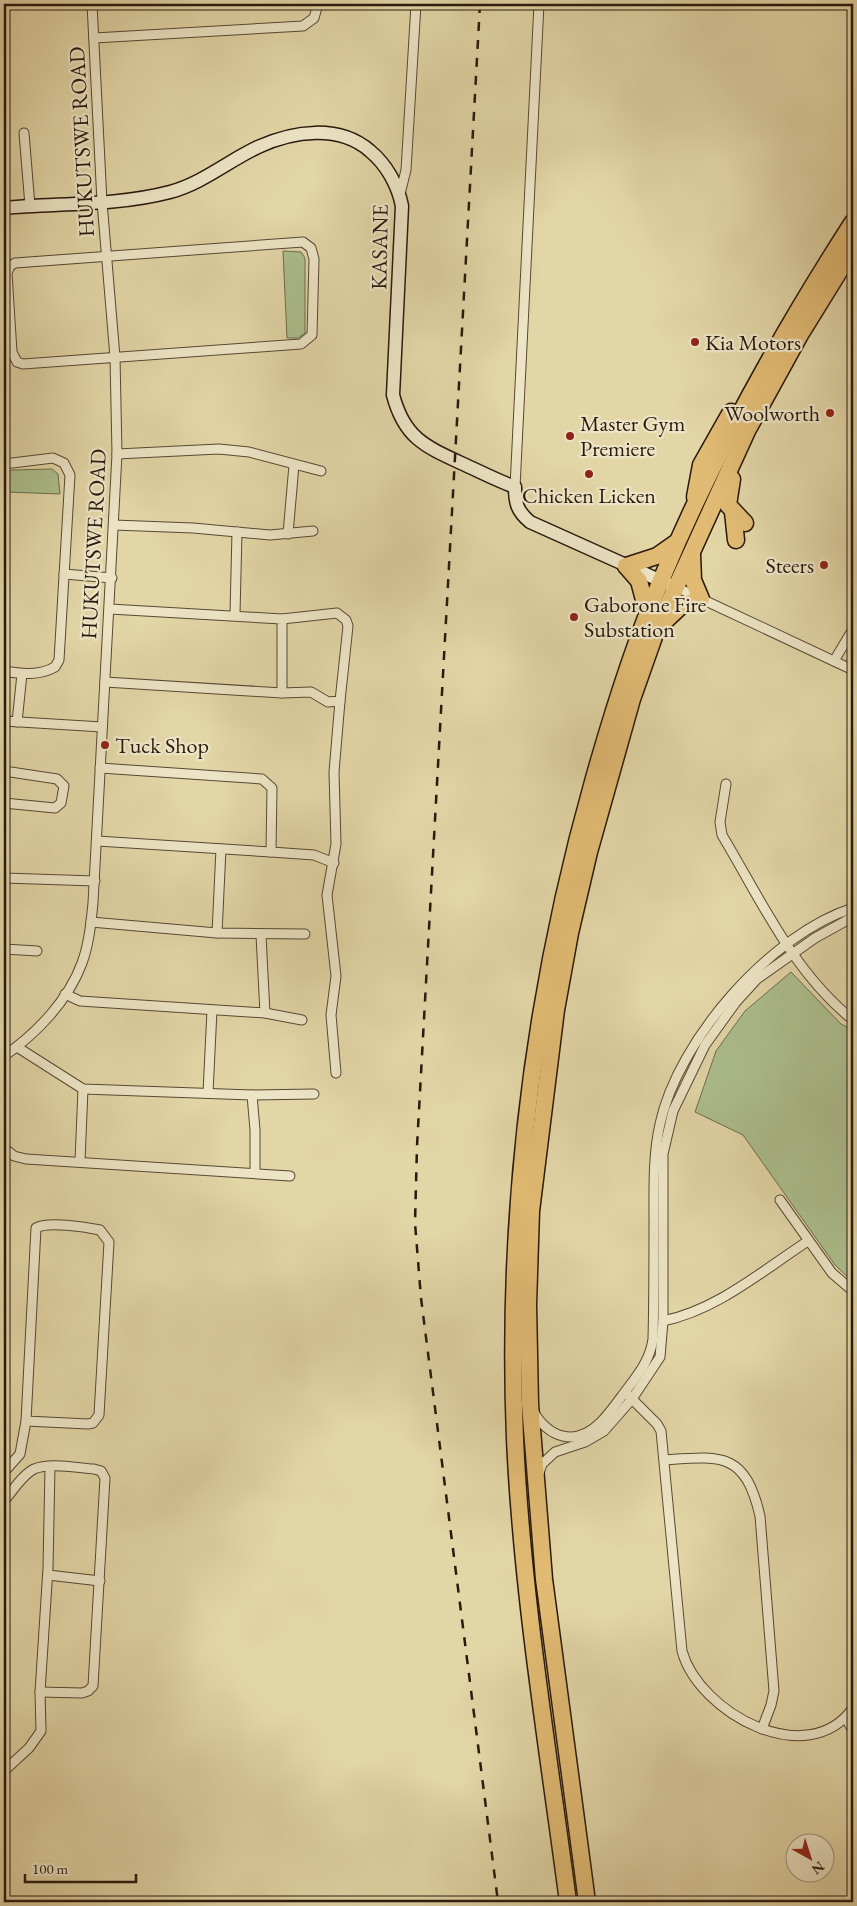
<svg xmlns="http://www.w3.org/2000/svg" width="857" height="1906" viewBox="0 0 857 1906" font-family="'EB Garamond',serif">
  <rect width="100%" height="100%" fill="#e2d5a6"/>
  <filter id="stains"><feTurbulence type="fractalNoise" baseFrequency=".004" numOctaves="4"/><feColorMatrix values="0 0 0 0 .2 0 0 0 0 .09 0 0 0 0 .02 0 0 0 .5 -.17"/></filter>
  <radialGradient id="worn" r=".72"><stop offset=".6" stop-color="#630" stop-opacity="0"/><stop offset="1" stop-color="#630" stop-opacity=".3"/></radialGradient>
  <g fill="#acbe8c" stroke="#6a6c4d">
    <path d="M 283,251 L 301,252 L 305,258 L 305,333 L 298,338 L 287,338 Z"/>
    <path d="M 52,469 L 58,474 L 60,494 L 6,492 L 5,476 L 12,470 Z"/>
    <path d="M 791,972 L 841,1024 L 853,1030 L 853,1282 L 835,1265 L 743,1135 L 695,1112 L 716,1051 L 745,1011 Z"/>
  </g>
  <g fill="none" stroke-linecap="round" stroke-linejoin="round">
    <g stroke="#574834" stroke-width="11">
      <g id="street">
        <path d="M 94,38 L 303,26 L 314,18 L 318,4"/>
        <path d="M 24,133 L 30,206"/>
        <path d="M 400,194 L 406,170 L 416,4"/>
        <path d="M 303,242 L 311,248 L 314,259 L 312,335 L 301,344 L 23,364 L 17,362 L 12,352 L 7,273 L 10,266 L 15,263 Z"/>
        <path d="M 117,454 L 219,449 L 249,452 L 321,471"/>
        <path d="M 4,464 L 53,458 L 64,463 L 70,475 L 59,660 L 55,667 C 39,676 21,674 4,671"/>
        <path d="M 515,487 L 539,4"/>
        <path d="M 114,525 L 193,528 L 270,535 L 313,531"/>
        <path d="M 288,534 L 294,465"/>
        <path d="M 64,574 L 112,578"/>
        <path d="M 676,587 L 853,670"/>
        <path d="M 235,614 L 237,532"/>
        <path d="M 834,661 L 853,629"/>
        <path d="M 105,682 L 282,693 L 282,619 L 110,609"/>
        <path d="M 282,693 L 311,692 L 328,702 L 340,701 L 348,626 L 346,620 L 337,613 L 282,619"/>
        <path d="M 4,721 L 102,727"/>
        <path d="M 17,722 L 22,674"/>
        <path d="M 4,771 L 57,779 L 64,786 L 61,803 L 55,808 L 4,803"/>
        <path d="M 726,784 L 720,822 L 722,835 C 761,900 793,972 853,1020"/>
        <path d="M 97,841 L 271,852 L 272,788 L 262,779 L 100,768"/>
        <path d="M 271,852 L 314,855 L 334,863"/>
        <path d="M 4,878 L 95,881"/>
        <path d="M 91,922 L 217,933 L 305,934"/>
        <path d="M 217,933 L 221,849"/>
        <path d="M 261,935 L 265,1013"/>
        <path d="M 4,949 L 37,951"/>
        <path d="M 65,994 L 80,1001 L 265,1013 L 302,1020"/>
        <path d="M 17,1047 L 83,1089 L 252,1095 L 314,1094"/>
        <path d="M 4,1056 C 36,1034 68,1001 82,963 C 89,944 91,923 93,903 L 117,454 L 115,357 L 102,202 L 92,4"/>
        <path d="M 336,1073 L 331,1015 L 336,976 L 327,895 L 336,844 L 334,772 L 340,701"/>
        <path d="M 208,1093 L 212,1010"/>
        <path d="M 252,1095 L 255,1130 L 255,1172"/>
        <path d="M 4,1148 L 14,1156 L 26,1159 L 290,1176"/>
        <path d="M 80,1161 L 83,1089"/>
        <path d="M 780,1200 L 832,1273 L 853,1291"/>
        <path d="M 663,1321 C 717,1310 762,1271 808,1241"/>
        <path d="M 628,1395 L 657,1424 L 661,1431 L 682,1651 C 699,1713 808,1772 853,1708"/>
        <path d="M 533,1411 C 549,1438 575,1447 600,1423 C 608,1415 615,1405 622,1396 C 635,1378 650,1362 653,1339 C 654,1299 654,1258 654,1218 C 654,1186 653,1155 660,1124 C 678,1040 771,934 853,908"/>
        <path d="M 665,1460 C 722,1456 745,1452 760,1516 L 774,1691 L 771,1705 L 762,1729"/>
        <path d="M 4,1472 L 20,1454 L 26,1421 L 36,1228 C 47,1221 86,1227 100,1230 L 109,1242 L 99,1415 L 93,1423 L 88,1424 L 26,1421"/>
        <path d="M 539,1473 L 542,1464 L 555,1452 L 585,1442 L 604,1431 L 632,1399 L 660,1357 L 663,1321 L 663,1154 L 673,1111 L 705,1045 L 736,1002 L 757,979 L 815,938 L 853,917"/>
        <path d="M 4,1501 C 12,1492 22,1475 34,1469 C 50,1462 77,1468 94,1469 L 101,1471 L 105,1478 L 93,1686 L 88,1691 L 82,1693 L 40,1692"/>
        <path d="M 48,1575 L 100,1581"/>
        <path d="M 846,1718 L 853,1731"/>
        <path d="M 4,1771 L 29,1748 L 41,1731 L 40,1692 L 48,1568 L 50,1467"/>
      </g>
    </g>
    <g stroke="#29190e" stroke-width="15">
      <path id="secondary" d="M 4,208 C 59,203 116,206 170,192 C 203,183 228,161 258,147 C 293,131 339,124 370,151 C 386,164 398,185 402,206 L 393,395 C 404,437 424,446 461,463 C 479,471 496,480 515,487 C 515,503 517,511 530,522 L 668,584"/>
    </g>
    <g stroke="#29190e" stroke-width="19">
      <g id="highway">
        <path d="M 732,479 L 728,505 L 745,523"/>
        <path d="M 695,497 L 701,465 L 731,412"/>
        <path d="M 733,512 L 736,540"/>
        <path d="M 626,566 L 657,556 L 677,542"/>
        <path d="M 626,566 L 639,581 L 648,615"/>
        <path d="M 664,622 L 681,606 L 701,599 L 693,580 L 692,555"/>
        <path d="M 568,1902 C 548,1749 522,1594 515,1439 C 506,1216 533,993 594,778 C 613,711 634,643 662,578 C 714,454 780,335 853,222"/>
        <path d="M 587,1902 L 544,1579 L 530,1404 L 528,1305 L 531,1211 L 556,1010 L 570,933 L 589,852 L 632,699 L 656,631 L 747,431 L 801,333 L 853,249"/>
      </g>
    </g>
    <use href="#street" stroke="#ece4c5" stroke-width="9"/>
    <use href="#secondary" stroke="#ece4c5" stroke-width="12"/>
    <use href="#highway" stroke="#e1ba73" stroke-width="16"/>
    <path stroke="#29190e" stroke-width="2.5" stroke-dasharray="9 9" stroke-linecap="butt" d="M 480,4 L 417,1146 L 415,1223 L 421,1298 L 498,1902"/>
  </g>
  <g fill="#8f2418" stroke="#ece4c5" stroke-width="2">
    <circle cx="695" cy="342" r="5"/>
    <circle cx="830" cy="413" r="5"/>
    <circle cx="570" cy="436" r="5"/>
    <circle cx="589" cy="474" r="5"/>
    <circle cx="824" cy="565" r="5"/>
    <circle cx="574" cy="617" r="5"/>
    <circle cx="105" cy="745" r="5"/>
  </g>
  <g text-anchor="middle" stroke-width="4.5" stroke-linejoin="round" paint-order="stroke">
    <g font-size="22" fill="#29190e" stroke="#ece4c5">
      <text transform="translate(81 142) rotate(-93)" y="8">HUKUTSWE ROAD</text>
      <text transform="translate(379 247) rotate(-89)" y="8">KASANE</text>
      <text transform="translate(93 544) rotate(-87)" y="8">HUKUTSWE ROAD</text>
    </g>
    <g font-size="22" fill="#29190e" stroke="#ece4c5" text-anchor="start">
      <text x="705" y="350">Kia Motors</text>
      <text x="820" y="421" text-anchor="end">Woolworth</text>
      <text x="580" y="431">Master Gym<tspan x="580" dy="25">Premiere</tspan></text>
      <text x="589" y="503" text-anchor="middle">Chicken Licken</text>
      <text x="814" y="573" text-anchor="end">Steers</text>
      <text x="584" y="612">Gaborone Fire<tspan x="584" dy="25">Substation</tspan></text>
      <text x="115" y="753">Tuck Shop</text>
    </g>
  </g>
  <rect width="857" height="1906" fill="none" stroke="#e2d5a6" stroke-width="20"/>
  <rect x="5" y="5" width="847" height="1896" fill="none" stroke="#29190e" stroke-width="2.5"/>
  <rect x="10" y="10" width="837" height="1886" fill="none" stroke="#29190e"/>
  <g transform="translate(810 1858) rotate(141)"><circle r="24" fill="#ece4c5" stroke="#9e937c"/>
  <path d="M0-4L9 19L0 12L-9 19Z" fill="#8f2418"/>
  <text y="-8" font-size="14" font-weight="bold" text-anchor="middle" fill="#29190e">N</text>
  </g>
  <path d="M25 1874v8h111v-8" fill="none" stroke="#29190e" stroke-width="2.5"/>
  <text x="32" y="1874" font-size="15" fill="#29190e" stroke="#ece4c5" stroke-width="4" paint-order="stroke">100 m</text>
  <rect width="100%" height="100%" filter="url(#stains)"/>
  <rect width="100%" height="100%" fill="url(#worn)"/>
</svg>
